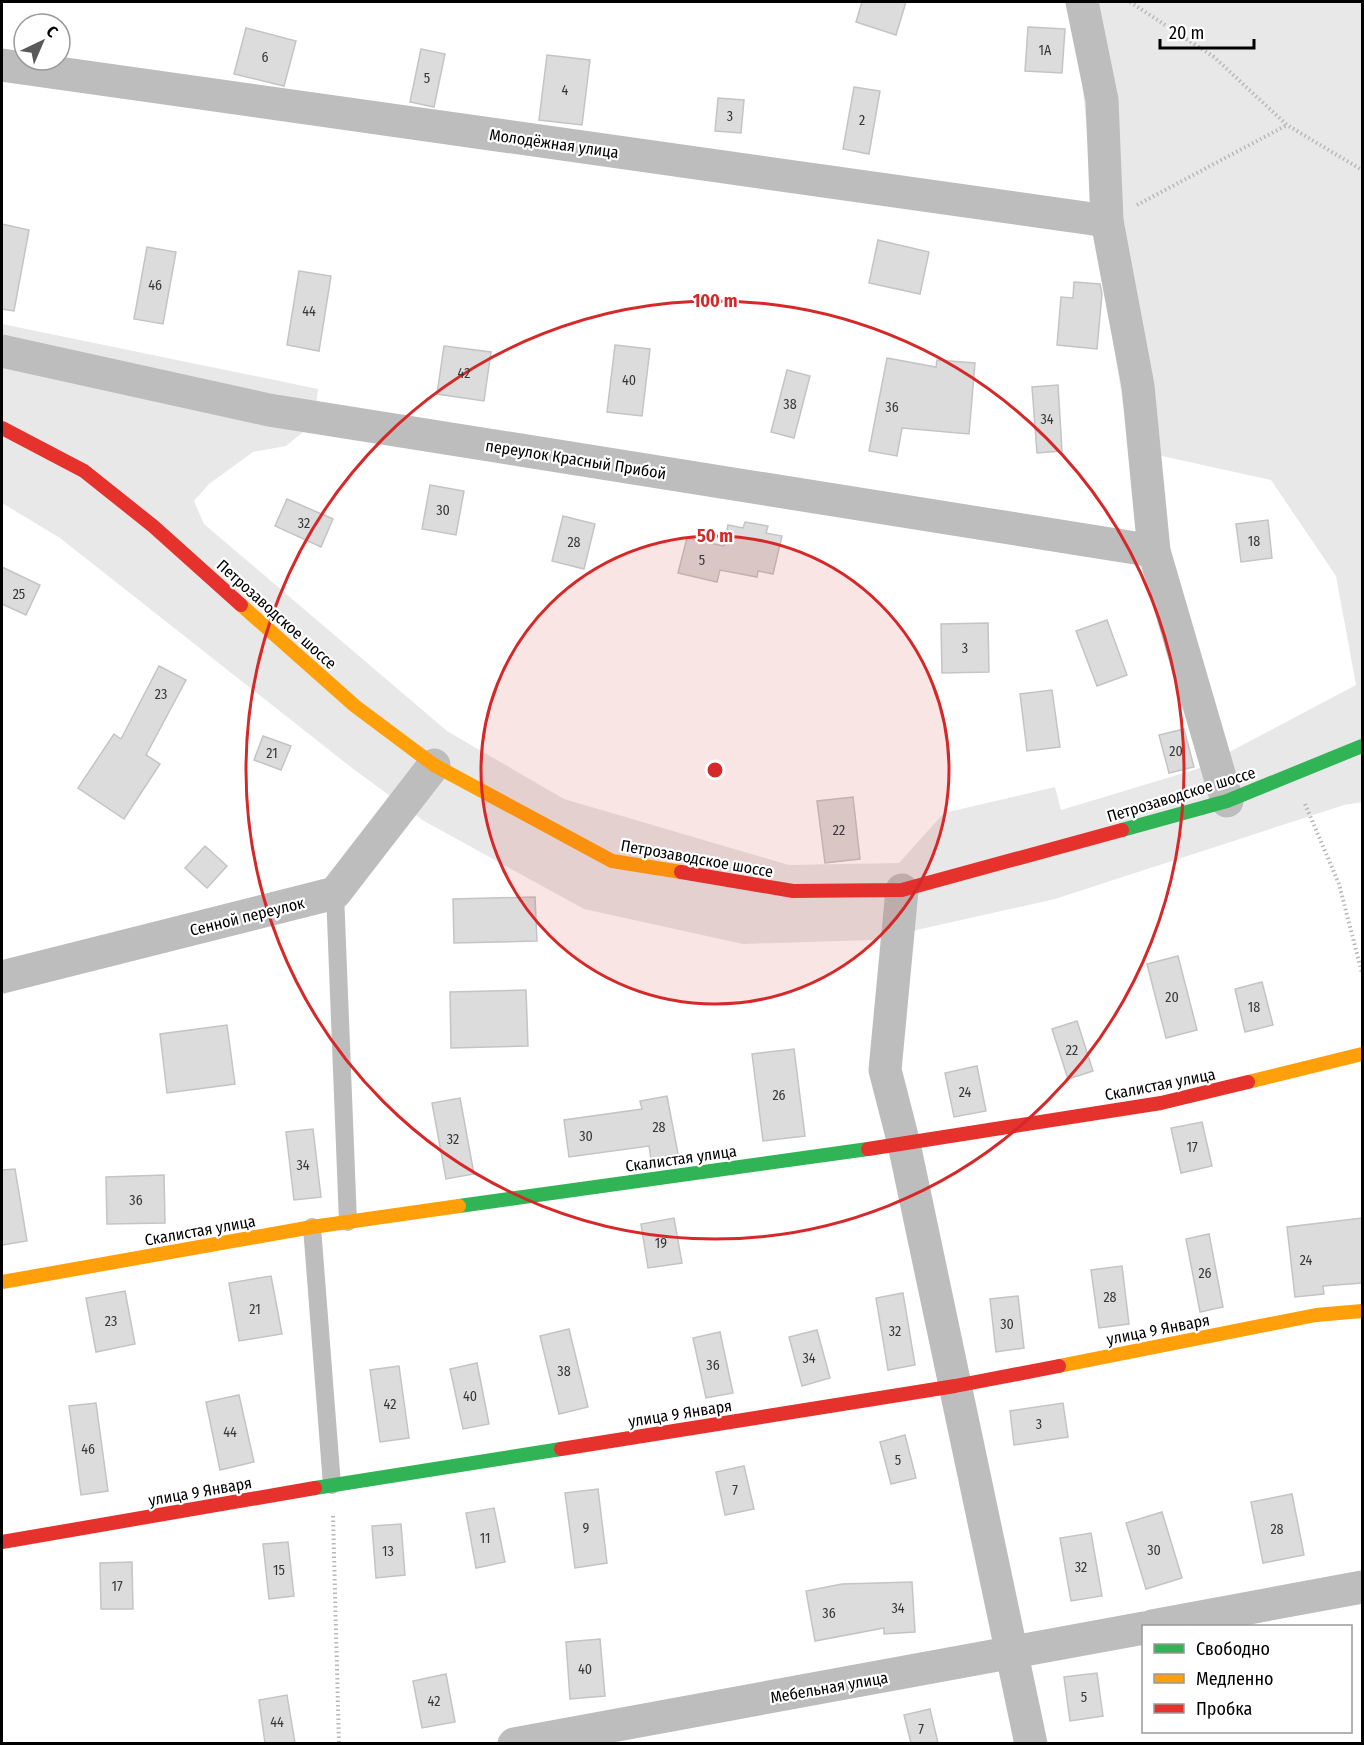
<svg xmlns="http://www.w3.org/2000/svg" width="1364" height="1745" viewBox="0 0 1364 1745" font-family="'Fira Sans Condensed',sans-serif">
  <rect width="100%" height="100%" fill="#fff"/>
  <path fill="#e8e8e8" d="M 1071,2 L 1362,2 L 1362,802 L 1344,805 L 1055,899 L 872,940 L 743,944 L 584,909 L 424,821 L 352,768 L 60,538 L 2,503 L 2,324 L 318,389 L 314,423 L 286,446 L 253,452 L 209,484 L 194,501 L 204,524 L 447,731 L 564,799 L 789,865 L 899,863 L 944,813 L 1055,787 L 1061,810 L 1197,769 L 1356,685 L 1336,576 L 1271,480 L 1130,449 L 1098,243 L 1076,21 Z"/>
  <g fill="#dcdcdc" stroke="#c4c4c4" stroke-width="1.5">
    <path d="M 862,2 L 906,2 L 896,35 L 856,22 Z"/>
    <path d="M 1028,27 L 1065,29 L 1062,73 L 1025,71 Z"/>
    <path d="M 246,28 L 296,41 L 284,86 L 234,74 Z"/>
    <path d="M 421,49 L 445,54 L 434,107 L 410,102 Z"/>
    <path d="M 547,55 L 590,60 L 582,125 L 539,120 Z"/>
    <path d="M 854,87 L 880,91 L 869,154 L 843,149 Z"/>
    <path d="M 718,98 L 744,100 L 741,133 L 715,131 Z"/>
    <path d="M 2,224 L 29,230 L 14,311 L 2,309 Z"/>
    <path d="M 878,240 L 929,252 L 920,294 L 869,283 Z"/>
    <path d="M 147,247 L 176,252 L 163,324 L 134,319 Z"/>
    <path d="M 299,271 L 331,276 L 319,351 L 287,345 Z"/>
    <path d="M 1074,282 L 1100,284 L 1102,294 L 1097,349 L 1057,345 L 1061,297 L 1073,298 Z"/>
    <path d="M 615,345 L 650,349 L 642,416 L 607,412 Z"/>
    <path d="M 444,346 L 491,352 L 484,401 L 437,394 Z"/>
    <path d="M 887,358 L 936,367 L 937,360 L 975,363 L 969,434 L 902,428 L 897,456 L 869,451 Z"/>
    <path d="M 787,370 L 810,376 L 794,438 L 771,432 Z"/>
    <path d="M 1058,385 L 1062,451 L 1037,453 L 1032,387 Z"/>
    <path d="M 430,485 L 464,491 L 456,535 L 422,529 Z"/>
    <path d="M 287,499 L 333,519 L 321,547 L 275,526 Z"/>
    <path d="M 563,516 L 595,524 L 584,569 L 552,561 Z"/>
    <path d="M 1268,520 L 1272,558 L 1241,562 L 1236,524 Z"/>
    <path d="M 745,522 L 768,526 L 766,533 L 782,536 L 773,574 L 758,571 L 757,577 L 720,570 L 717,582 L 678,573 L 687,538 L 724,546 L 728,525 L 743,528 Z"/>
    <path d="M 2,567 L 40,585 L 26,615 L 2,604 Z"/>
    <path d="M 1107,620 L 1127,675 L 1097,686 L 1076,631 Z"/>
    <path d="M 988,623 L 989,672 L 942,673 L 941,624 Z"/>
    <path d="M 159,666 L 186,680 L 146,755 L 160,764 L 124,819 L 78,788 L 114,734 L 121,739 Z"/>
    <path d="M 1052,690 L 1060,747 L 1027,751 L 1020,694 Z"/>
    <path d="M 1184,729 L 1194,767 L 1169,773 L 1159,735 Z"/>
    <path d="M 263,736 L 291,746 L 281,770 L 254,760 Z"/>
    <path d="M 853,797 L 860,859 L 825,863 L 817,801 Z"/>
    <path d="M 205,846 L 227,866 L 207,888 L 185,868 Z"/>
    <path d="M 535,897 L 537,941 L 454,943 L 453,899 Z"/>
    <path d="M 1178,956 L 1197,1030 L 1166,1038 L 1147,964 Z"/>
    <path d="M 1262,982 L 1273,1025 L 1245,1032 L 1235,989 Z"/>
    <path d="M 526,990 L 528,1046 L 451,1048 L 450,992 Z"/>
    <path d="M 1077,1021 L 1093,1071 L 1068,1079 L 1052,1029 Z"/>
    <path d="M 227,1025 L 235,1084 L 167,1093 L 160,1034 Z"/>
    <path d="M 794,1049 L 805,1136 L 763,1141 L 752,1054 Z"/>
    <path d="M 977,1066 L 986,1111 L 954,1117 L 945,1073 Z"/>
    <path d="M 667,1096 L 678,1154 L 651,1159 L 649,1146 L 569,1157 L 564,1120 L 642,1109 L 640,1101 Z"/>
    <path d="M 460,1098 L 474,1174 L 446,1179 L 432,1103 Z"/>
    <path d="M 1202,1122 L 1212,1166 L 1181,1173 L 1171,1128 Z"/>
    <path d="M 313,1129 L 321,1197 L 294,1200 L 286,1132 Z"/>
    <path d="M 15,1169 L 27,1241 L 2,1245 L 2,1170 Z"/>
    <path d="M 164,1175 L 165,1223 L 107,1224 L 106,1177 Z"/>
    <path d="M 674,1218 L 682,1263 L 648,1268 L 641,1224 Z"/>
    <path d="M 1362,1218 L 1362,1283 L 1323,1286 L 1324,1294 L 1295,1297 L 1287,1227 Z"/>
    <path d="M 1209,1234 L 1223,1307 L 1200,1312 L 1186,1239 Z"/>
    <path d="M 1122,1266 L 1129,1324 L 1099,1328 L 1091,1270 Z"/>
    <path d="M 271,1276 L 282,1334 L 239,1341 L 229,1283 Z"/>
    <path d="M 125,1291 L 135,1344 L 96,1352 L 86,1298 Z"/>
    <path d="M 903,1293 L 915,1365 L 888,1370 L 876,1298 Z"/>
    <path d="M 1018,1296 L 1024,1348 L 996,1352 L 990,1299 Z"/>
    <path d="M 569,1329 L 588,1407 L 559,1414 L 540,1336 Z"/>
    <path d="M 817,1330 L 830,1378 L 802,1386 L 789,1337 Z"/>
    <path d="M 720,1332 L 733,1393 L 706,1398 L 693,1338 Z"/>
    <path d="M 477,1363 L 489,1424 L 463,1429 L 450,1369 Z"/>
    <path d="M 399,1366 L 409,1438 L 380,1442 L 370,1370 Z"/>
    <path d="M 239,1395 L 254,1462 L 220,1470 L 206,1402 Z"/>
    <path d="M 96,1403 L 108,1491 L 81,1495 L 69,1406 Z"/>
    <path d="M 1063,1403 L 1068,1437 L 1014,1445 L 1010,1411 Z"/>
    <path d="M 905,1435 L 916,1478 L 891,1484 L 880,1442 Z"/>
    <path d="M 744,1466 L 754,1509 L 725,1515 L 716,1472 Z"/>
    <path d="M 598,1489 L 607,1563 L 575,1568 L 565,1493 Z"/>
    <path d="M 1292,1494 L 1304,1555 L 1263,1563 L 1251,1502 Z"/>
    <path d="M 494,1508 L 505,1562 L 476,1568 L 466,1513 Z"/>
    <path d="M 1162,1512 L 1182,1578 L 1146,1589 L 1126,1523 Z"/>
    <path d="M 401,1524 L 405,1575 L 376,1578 L 372,1526 Z"/>
    <path d="M 1091,1533 L 1102,1596 L 1071,1601 L 1060,1538 Z"/>
    <path d="M 288,1542 L 294,1596 L 269,1599 L 263,1544 Z"/>
    <path d="M 132,1562 L 133,1609 L 101,1609 L 100,1563 Z"/>
    <path d="M 912,1582 L 915,1632 L 884,1634 L 884,1628 L 815,1641 L 806,1591 L 842,1584 Z"/>
    <path d="M 600,1639 L 605,1696 L 570,1699 L 566,1642 Z"/>
    <path d="M 1097,1673 L 1103,1716 L 1070,1721 L 1064,1677 Z"/>
    <path d="M 446,1674 L 455,1722 L 422,1728 L 413,1681 Z"/>
    <path d="M 287,1695 L 295,1743 L 265,1743 L 259,1700 Z"/>
    <path d="M 930,1709 L 938,1743 L 911,1743 L 904,1715 Z"/>
  </g>
  <g fill="none" stroke-linecap="round" stroke-linejoin="round">
    <g stroke="#b8b8b8" stroke-width="4" stroke-dasharray="1.5 3" stroke-linecap="butt">
      <path d="M 1130,2 L 1214,57 L 1287,125 L 1362,170"/>
      <path d="M 1137,205 L 1287,125"/>
      <path d="M 1305,804 L 1339,884 L 1362,973"/>
      <path d="M 333,1516 L 339,1744"/>
    </g>
    <g stroke="#bdbdbd" stroke-width="18">
      <path d="M 335,893 L 348,1222"/>
      <path d="M 312,1227 L 332,1485"/>
    </g>
    <g stroke="#bdbdbd" stroke-width="33">
      <path d="M 1082,2 L 1102,100 L 1107,221 L 1138,386 L 1154,551 L 1227,801"/>
      <path d="M 2,65 L 1107,221"/>
      <path d="M 2,351 L 269,410 L 1154,551"/>
      <path d="M 902,890 L 885,1070 L 904,1144 L 1031,1744"/>
      <path d="M 2,977 L 335,893 L 434,765"/>
      <path d="M 1152,1626 L 1362,1587"/>
      <path d="M 514,1744 L 1144,1628"/>
    </g>
    <g stroke="#30b455" stroke-width="14">
      <path d="M 1122,830 L 1227,801 L 1362,746"/>
      <path d="M 459,1206 L 868,1149"/>
      <path d="M 315,1488 L 561,1449"/>
    </g>
    <g stroke="#ff9f0a" stroke-width="14">
      <path d="M 241,605 L 355,706 L 434,765 L 612,861 L 681,872"/>
      <path d="M 1248,1082 L 1362,1054"/>
      <path d="M 2,1282 L 312,1227 L 459,1206"/>
      <path d="M 1059,1366 L 1316,1315 L 1362,1311"/>
    </g>
    <g stroke="#e5322d" stroke-width="14">
      <path d="M 2,428 L 84,471 L 153,526 L 241,605"/>
      <path d="M 681,872 L 793,891 L 902,890 L 1122,830"/>
      <path d="M 868,1149 L 1161,1103 L 1248,1082"/>
      <path d="M 561,1449 L 955,1386 L 1059,1366"/>
      <path d="M 2,1542 L 315,1488"/>
    </g>
  </g>
  <circle cx="715" cy="770" r="234" fill="#d62828" fill-opacity=".12"/>
  <g fill="none" stroke="#d62828" stroke-width="3">
    <circle cx="715" cy="770" r="234"/>
    <circle cx="715" cy="770" r="469"/>
  </g>
  <g text-anchor="middle" stroke-width="4.5" stroke-linejoin="round" paint-order="stroke">
    <g font-size="14" fill="#373737">
      <text x="1045" y="55">1А</text>
      <text x="265" y="62">6</text>
      <text x="427" y="83">5</text>
      <text x="565" y="95">4</text>
      <text x="730" y="121">3</text>
      <text x="862" y="125">2</text>
      <text x="155" y="290">46</text>
      <text x="309" y="316">44</text>
      <text x="464" y="378">42</text>
      <text x="629" y="385">40</text>
      <text x="790" y="409">38</text>
      <text x="892" y="412">36</text>
      <text x="1047" y="424">34</text>
      <text x="443" y="515">30</text>
      <text x="304" y="528">32</text>
      <text x="1254" y="546">18</text>
      <text x="574" y="547">28</text>
      <text x="702" y="565">5</text>
      <text x="19" y="599">25</text>
      <text x="965" y="653">3</text>
      <text x="161" y="699">23</text>
      <text x="1176" y="756">20</text>
      <text x="272" y="758">21</text>
      <text x="839" y="835">22</text>
      <text x="1172" y="1002">20</text>
      <text x="1254" y="1012">18</text>
      <text x="1072" y="1055">22</text>
      <text x="965" y="1097">24</text>
      <text x="779" y="1100">26</text>
      <text x="659" y="1132">28</text>
      <text x="586" y="1141">30</text>
      <text x="453" y="1144">32</text>
      <text x="1192" y="1152">17</text>
      <text x="303" y="1170">34</text>
      <text x="136" y="1205">36</text>
      <text x="661" y="1248">19</text>
      <text x="1306" y="1265">24</text>
      <text x="1205" y="1278">26</text>
      <text x="1110" y="1302">28</text>
      <text x="255" y="1314">21</text>
      <text x="111" y="1326">23</text>
      <text x="1007" y="1329">30</text>
      <text x="895" y="1336">32</text>
      <text x="809" y="1363">34</text>
      <text x="713" y="1370">36</text>
      <text x="564" y="1376">38</text>
      <text x="470" y="1401">40</text>
      <text x="390" y="1409">42</text>
      <text x="1039" y="1429">3</text>
      <text x="230" y="1437">44</text>
      <text x="88" y="1454">46</text>
      <text x="898" y="1465">5</text>
      <text x="735" y="1495">7</text>
      <text x="586" y="1533">9</text>
      <text x="1277" y="1534">28</text>
      <text x="485" y="1543">11</text>
      <text x="1154" y="1555">30</text>
      <text x="388" y="1556">13</text>
      <text x="1081" y="1572">32</text>
      <text x="279" y="1575">15</text>
      <text x="117" y="1591">17</text>
      <text x="898" y="1613">34</text>
      <text x="829" y="1618">36</text>
      <text x="585" y="1674">40</text>
      <text x="1084" y="1702">5</text>
      <text x="434" y="1706">42</text>
      <text x="277" y="1727">44</text>
      <text x="921" y="1734">7</text>
    </g>
    <g font-size="16" fill="#000" stroke="#fff">
      <text transform="translate(554 143) rotate(8)" y="6">Молодёжная улица</text>
      <text transform="translate(576 459) rotate(9)" y="6">переулок Красный Прибой</text>
      <text transform="translate(277 614) rotate(42)" y="6">Петрозаводское шоссе</text>
      <text transform="translate(1181 794) rotate(-17)" y="6">Петрозаводское шоссе</text>
      <text transform="translate(697 858) rotate(10)" y="6">Петрозаводское шоссе</text>
      <text transform="translate(247 916) rotate(-14)" y="6">Сенной переулок</text>
      <text transform="translate(1160 1084) rotate(-11)" y="6">Скалистая улица</text>
      <text transform="translate(681 1158) rotate(-8)" y="6">Скалистая улица</text>
      <text transform="translate(200 1230) rotate(-10)" y="6">Скалистая улица</text>
      <text transform="translate(1158 1329) rotate(-11)" y="6">улица 9 Января</text>
      <text transform="translate(680 1413) rotate(-9)" y="6">улица 9 Января</text>
      <text transform="translate(200 1491) rotate(-10)" y="6">улица 9 Января</text>
      <text transform="translate(829 1687) rotate(-10)" y="6">Мебельная улица</text>
    </g>
  </g>
  <circle cx="715" cy="770" r="9" fill="#d62828" stroke="#fff" stroke-width="3"/>
  <g font-size="18" text-anchor="middle" font-weight="bold" fill="#d62828" stroke="#fff" stroke-width="4.5" stroke-linejoin="round" paint-order="stroke">
    <text x="715" y="307">100 m</text>
    <text x="715" y="542">50 m</text>
  </g>
  <rect width="1364" height="1745" fill="none" stroke="#000000" stroke-width="6"/>
  <rect x="1142" y="1625" width="210" height="108" fill="#ffffff" stroke="#999999" stroke-width="1.5"/>
  <rect x="1154" y="1644" width="30" height="9" fill="#30b455" stroke="#999999" stroke-width="1.5"/>
  <text x="1196" y="1655" font-size="18" fill="#000000">Свободно</text>
  <rect x="1154" y="1674" width="30" height="9" fill="#ff9f0a" stroke="#999999" stroke-width="1.5"/>
  <text x="1196" y="1685" font-size="18" fill="#000000">Медленно</text>
  <rect x="1154" y="1704" width="30" height="9" fill="#e5322d" stroke="#999999" stroke-width="1.5"/>
  <text x="1196" y="1715" font-size="18" fill="#000000">Пробка</text>
  <g transform="translate(42 42) rotate(44)"><circle r="28" fill="#ffffff" stroke="#999999" stroke-width="1.5"/>
  <path d="M0-4.5L10 22L0 15L-10 22Z" fill="#595959"/>
  <text y="-9" font-size="16" font-weight="bold" text-anchor="middle" fill="#000000">С</text>
  </g>
  <path d="M1160 39v9h94v-9" fill="none" stroke="#000000" stroke-width="3"/>
  <text x="1169" y="39" font-size="18" fill="#000000" stroke="#ffffff" stroke-width="4.5" paint-order="stroke">20 m</text>
</svg>
